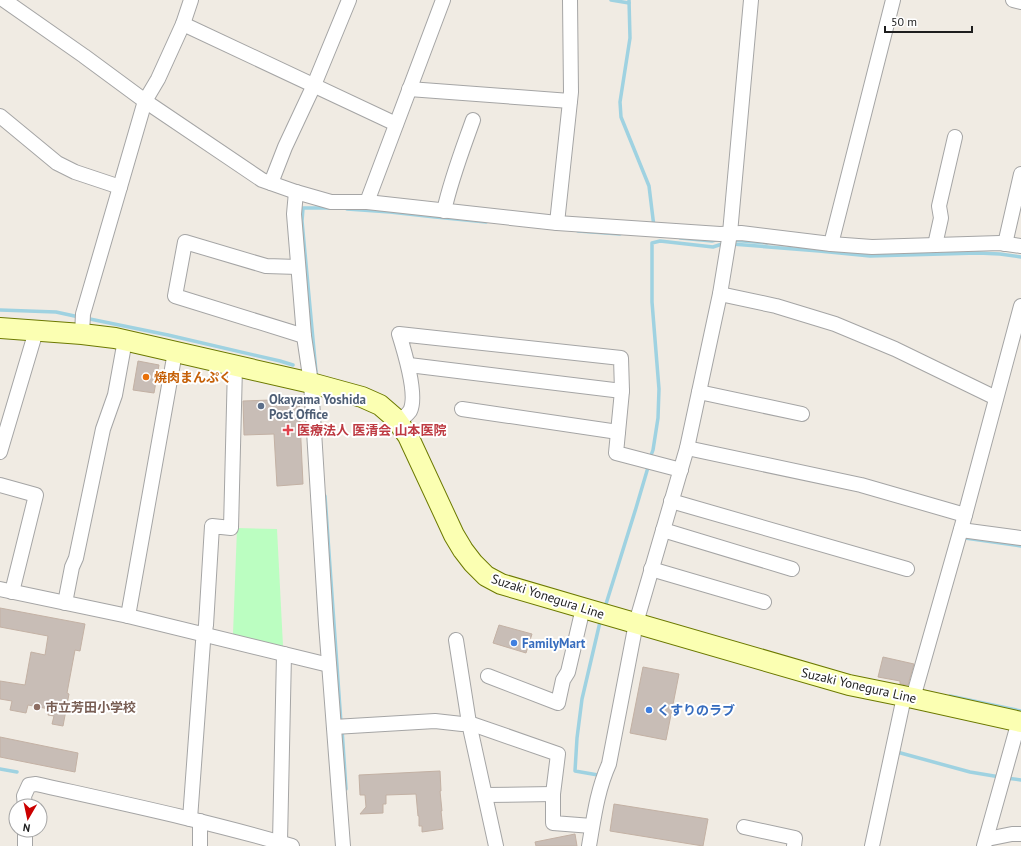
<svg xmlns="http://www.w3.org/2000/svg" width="1021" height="846" viewBox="0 0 1021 846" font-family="'PT Sans','Noto Sans JP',sans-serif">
  <rect width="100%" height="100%" fill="#f0ebe3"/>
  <path fill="#bbfec1" d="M 237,528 L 277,529 L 283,646 L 233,634 Z"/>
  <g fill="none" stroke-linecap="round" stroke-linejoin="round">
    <g stroke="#9fd2e1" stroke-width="3.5">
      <path d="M 611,0 L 629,3"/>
      <path d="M 629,0 L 630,38 L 620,102 L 621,117 L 649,186 L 654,227"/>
      <path d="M 347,209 L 390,212 L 435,217 L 486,222"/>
      <path d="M 578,231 L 620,234"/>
      <path d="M 680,238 L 712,241 L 719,239"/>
      <path d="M 731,240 L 767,243"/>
      <path d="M 732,244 L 819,251 L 870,256 L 978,253 L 1000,254 L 1021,257"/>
      <path d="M 0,310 L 56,312 L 79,317"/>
      <path d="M 85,318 L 168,335 L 280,361 L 293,365"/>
      <path d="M 316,372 L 302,221 L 303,208 L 329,208"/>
      <path d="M 650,458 L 653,450 L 658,418 L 659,389 L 652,302 L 652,243 L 660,241 L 713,247 L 722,244 L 726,244"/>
      <path d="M 325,496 L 341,723"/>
      <path d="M 965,538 L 1021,546"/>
      <path d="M 606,604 L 636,508 L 649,464"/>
      <path d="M 950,696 L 1021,711"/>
      <path d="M 342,729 L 346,789"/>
      <path d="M 897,752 L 970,772 L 1000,777"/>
      <path d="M 0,769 L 17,772"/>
      <path d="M 598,775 L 575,771 L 577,738 L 582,699 L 600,622"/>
      <path d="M 1006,778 L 1021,780"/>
    </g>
  </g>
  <g fill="#c8bdb6" stroke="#c3b1a4">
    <path d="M 138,361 L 159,365 L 154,393 L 133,390 Z"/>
    <path d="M 299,399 L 303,484 L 277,486 L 274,434 L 244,435 L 243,401 Z"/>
    <path d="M 0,608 L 85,624 L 80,651 L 75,650 L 67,693 L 69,694 L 63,726 L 52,724 L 54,716 L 48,715 L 49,709 L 28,705 L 26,713 L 10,710 L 12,701 L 0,699 L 0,681 L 25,685 L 31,652 L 45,655 L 48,636 L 0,627 Z"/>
    <path d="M 499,625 L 532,634 L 526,653 L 493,643 Z"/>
    <path d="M 883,657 L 914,664 L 908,685 L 900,684 L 900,681 L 878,677 Z"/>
    <path d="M 643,667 L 679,674 L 666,740 L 630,733 Z"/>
    <path d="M 0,737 L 78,753 L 75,772 L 0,757 Z"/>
    <path d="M 440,771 L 441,791 L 440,791 L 442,811 L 441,811 L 443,829 L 422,832 L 422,826 L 419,826 L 419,816 L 418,816 L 416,794 L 386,795 L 386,804 L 383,804 L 383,813 L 360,814 L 366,807 L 365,795 L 360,795 L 359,775 Z"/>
    <path d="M 614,804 L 708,819 L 703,846 L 610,831 Z"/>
    <path d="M 575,834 L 577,846 L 536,846 L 535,842 Z"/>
  </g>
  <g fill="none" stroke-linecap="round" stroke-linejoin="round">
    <g stroke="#a5a5a5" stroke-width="16">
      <g id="minor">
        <path d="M 4,0 L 84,56 L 145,101 L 262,180 L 296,192 L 331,202 L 367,202 L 557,223 L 720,234 L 741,233 L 831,244 L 872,247 L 1000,243 L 1021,246"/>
        <path d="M 1013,0 L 1021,2"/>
        <path d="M 183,24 L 396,124"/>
        <path d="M 409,89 L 570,101"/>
        <path d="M 0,116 L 57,163 L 75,172 L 120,187"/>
        <path d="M 271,183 L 285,147 L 314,85 L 349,0"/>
        <path d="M 296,192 L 294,214 L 304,336 L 311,383 L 326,624 L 343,846"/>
        <path d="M 367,202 L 443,0"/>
        <path d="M 444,211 C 451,179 462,151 473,120"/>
        <path d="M 557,223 L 571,92 L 570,0"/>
        <path d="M 831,244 L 893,0"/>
        <path d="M 1005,244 L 1021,174"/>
        <path d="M 935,245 L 941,218 L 939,206 L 955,137"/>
        <path d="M 298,267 L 266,266 L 185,242 L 175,296 L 304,336"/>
        <path d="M 720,294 L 776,306 L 835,324 L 895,349 L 996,398"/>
        <path d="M 82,334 L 83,314 L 120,187 L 145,101 L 158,79 L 183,24 L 191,0"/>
        <path d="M 409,365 L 622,391"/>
        <path d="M 699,392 L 802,414"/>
        <path d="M 462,409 L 618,432"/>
        <path d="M 398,422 C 402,419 407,415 410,411 C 418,396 404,350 399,334 L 621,358 L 622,391 L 616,453 L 681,470"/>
        <path d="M 687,448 L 861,485 L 965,515"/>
        <path d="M 0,452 L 36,331"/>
        <path d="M 0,485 L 36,495 L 12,592"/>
        <path d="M 671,501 L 907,569"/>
        <path d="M 663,530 L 792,569"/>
        <path d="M 961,530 L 1021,538"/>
        <path d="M 651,569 L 764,602"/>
        <path d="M 0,589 L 128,616 L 329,665"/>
        <path d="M 65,603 L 72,567 L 76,558 L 103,429 L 115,395 L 125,340"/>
        <path d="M 128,616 L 175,352"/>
        <path d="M 456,640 L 469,723 L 496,846"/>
        <path d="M 488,676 L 558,703 L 563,680 L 568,672 L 583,608"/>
        <path d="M 913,698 L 965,515 L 1021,306"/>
        <path d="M 334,727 L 435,721 L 462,724 L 469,723 L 558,754 L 553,794 L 553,823 L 592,826"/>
        <path d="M 485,795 L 553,794"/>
        <path d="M 25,806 L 24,796 L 29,785 L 36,784 C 121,803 207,821 292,846"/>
        <path d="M 190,819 L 203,642 L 206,625 L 212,526 L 231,528 L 235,366"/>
        <path d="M 200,821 L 200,846"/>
        <path d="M 744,827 L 795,838 L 794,846"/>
        <path d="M 25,830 L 25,846"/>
        <path d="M 987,839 L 1012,834 L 1021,834"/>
        <path d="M 280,842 L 284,654"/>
        <path d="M 589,846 C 594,817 597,791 609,764 L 636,623 L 687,448 L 720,294 L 730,233 L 751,0"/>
        <path d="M 872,846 L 904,697"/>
        <path d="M 984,846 L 1019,721"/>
      </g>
    </g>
    <g stroke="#6c7900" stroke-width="22">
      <path id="secondary" d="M 0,328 L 82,334 L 115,338 L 311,383 L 362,397 L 380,405 L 395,418 L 408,436 L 454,535 L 463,550 L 473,563 L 486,576 L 501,584 L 583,608 L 849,685 L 913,698 L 1021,722"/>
    </g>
    <use href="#minor" stroke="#fff" stroke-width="14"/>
    <use href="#secondary" stroke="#fbffb2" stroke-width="20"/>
  </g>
  <circle fill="#e8710a" stroke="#fff" stroke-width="1.5" cx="146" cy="377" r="4"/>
  <circle fill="#5c6f8a" stroke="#fff" stroke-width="1.5" cx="261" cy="406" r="4"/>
  <path fill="#e0444e" stroke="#fff" stroke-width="1.5" d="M286 424h4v4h4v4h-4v4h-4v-4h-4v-4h4z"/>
  <g fill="#3f7fe0" stroke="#fff" stroke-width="1.5">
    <circle cx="514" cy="643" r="4"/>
    <circle cx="649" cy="710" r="4"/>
  </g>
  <circle fill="#8d6e63" stroke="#fff" stroke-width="1.5" cx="37" cy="707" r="4"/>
  <g text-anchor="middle" stroke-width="4" stroke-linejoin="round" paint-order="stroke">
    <g font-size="13" font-weight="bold" fill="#c56008" stroke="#fff" text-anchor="start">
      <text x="154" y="382">焼肉まんぷく</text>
    </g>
    <g font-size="13" font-weight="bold" fill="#4e5e75" stroke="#fff" text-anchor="start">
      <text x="269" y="404">Okayama Yoshida<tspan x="269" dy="15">Post Office</tspan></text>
    </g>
    <g font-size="13" font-weight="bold" fill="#be3a42" stroke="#fff" text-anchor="start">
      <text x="297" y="435">医療法人 医清会 山本医院</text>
    </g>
    <g font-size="13" fill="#1e1e1e" stroke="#fff">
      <text transform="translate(548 596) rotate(18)" y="5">Suzaki Yonegura Line</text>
      <text transform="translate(859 685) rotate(13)" y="5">Suzaki Yonegura Line</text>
    </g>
    <g font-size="13" font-weight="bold" fill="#366cbe" stroke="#fff" text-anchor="start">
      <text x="522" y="648">FamilyMart</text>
      <text x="657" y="715">くすりのラブ</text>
    </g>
    <g font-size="13" font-weight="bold" fill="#785e54" stroke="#fff" text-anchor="start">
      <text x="45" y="712">市立芳田小学校</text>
    </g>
  </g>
  <g transform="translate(28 818) rotate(189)"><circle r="19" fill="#ffffff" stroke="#a5a5a5"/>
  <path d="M0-3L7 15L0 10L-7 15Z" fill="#cb0000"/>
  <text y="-6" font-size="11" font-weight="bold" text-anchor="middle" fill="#1e1e1e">N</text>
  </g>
  <path d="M885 26v6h87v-6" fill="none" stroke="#1e1e1e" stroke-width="2"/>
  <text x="891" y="26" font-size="12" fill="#1e1e1e" stroke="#ffffff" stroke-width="3" paint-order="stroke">50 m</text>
</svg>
